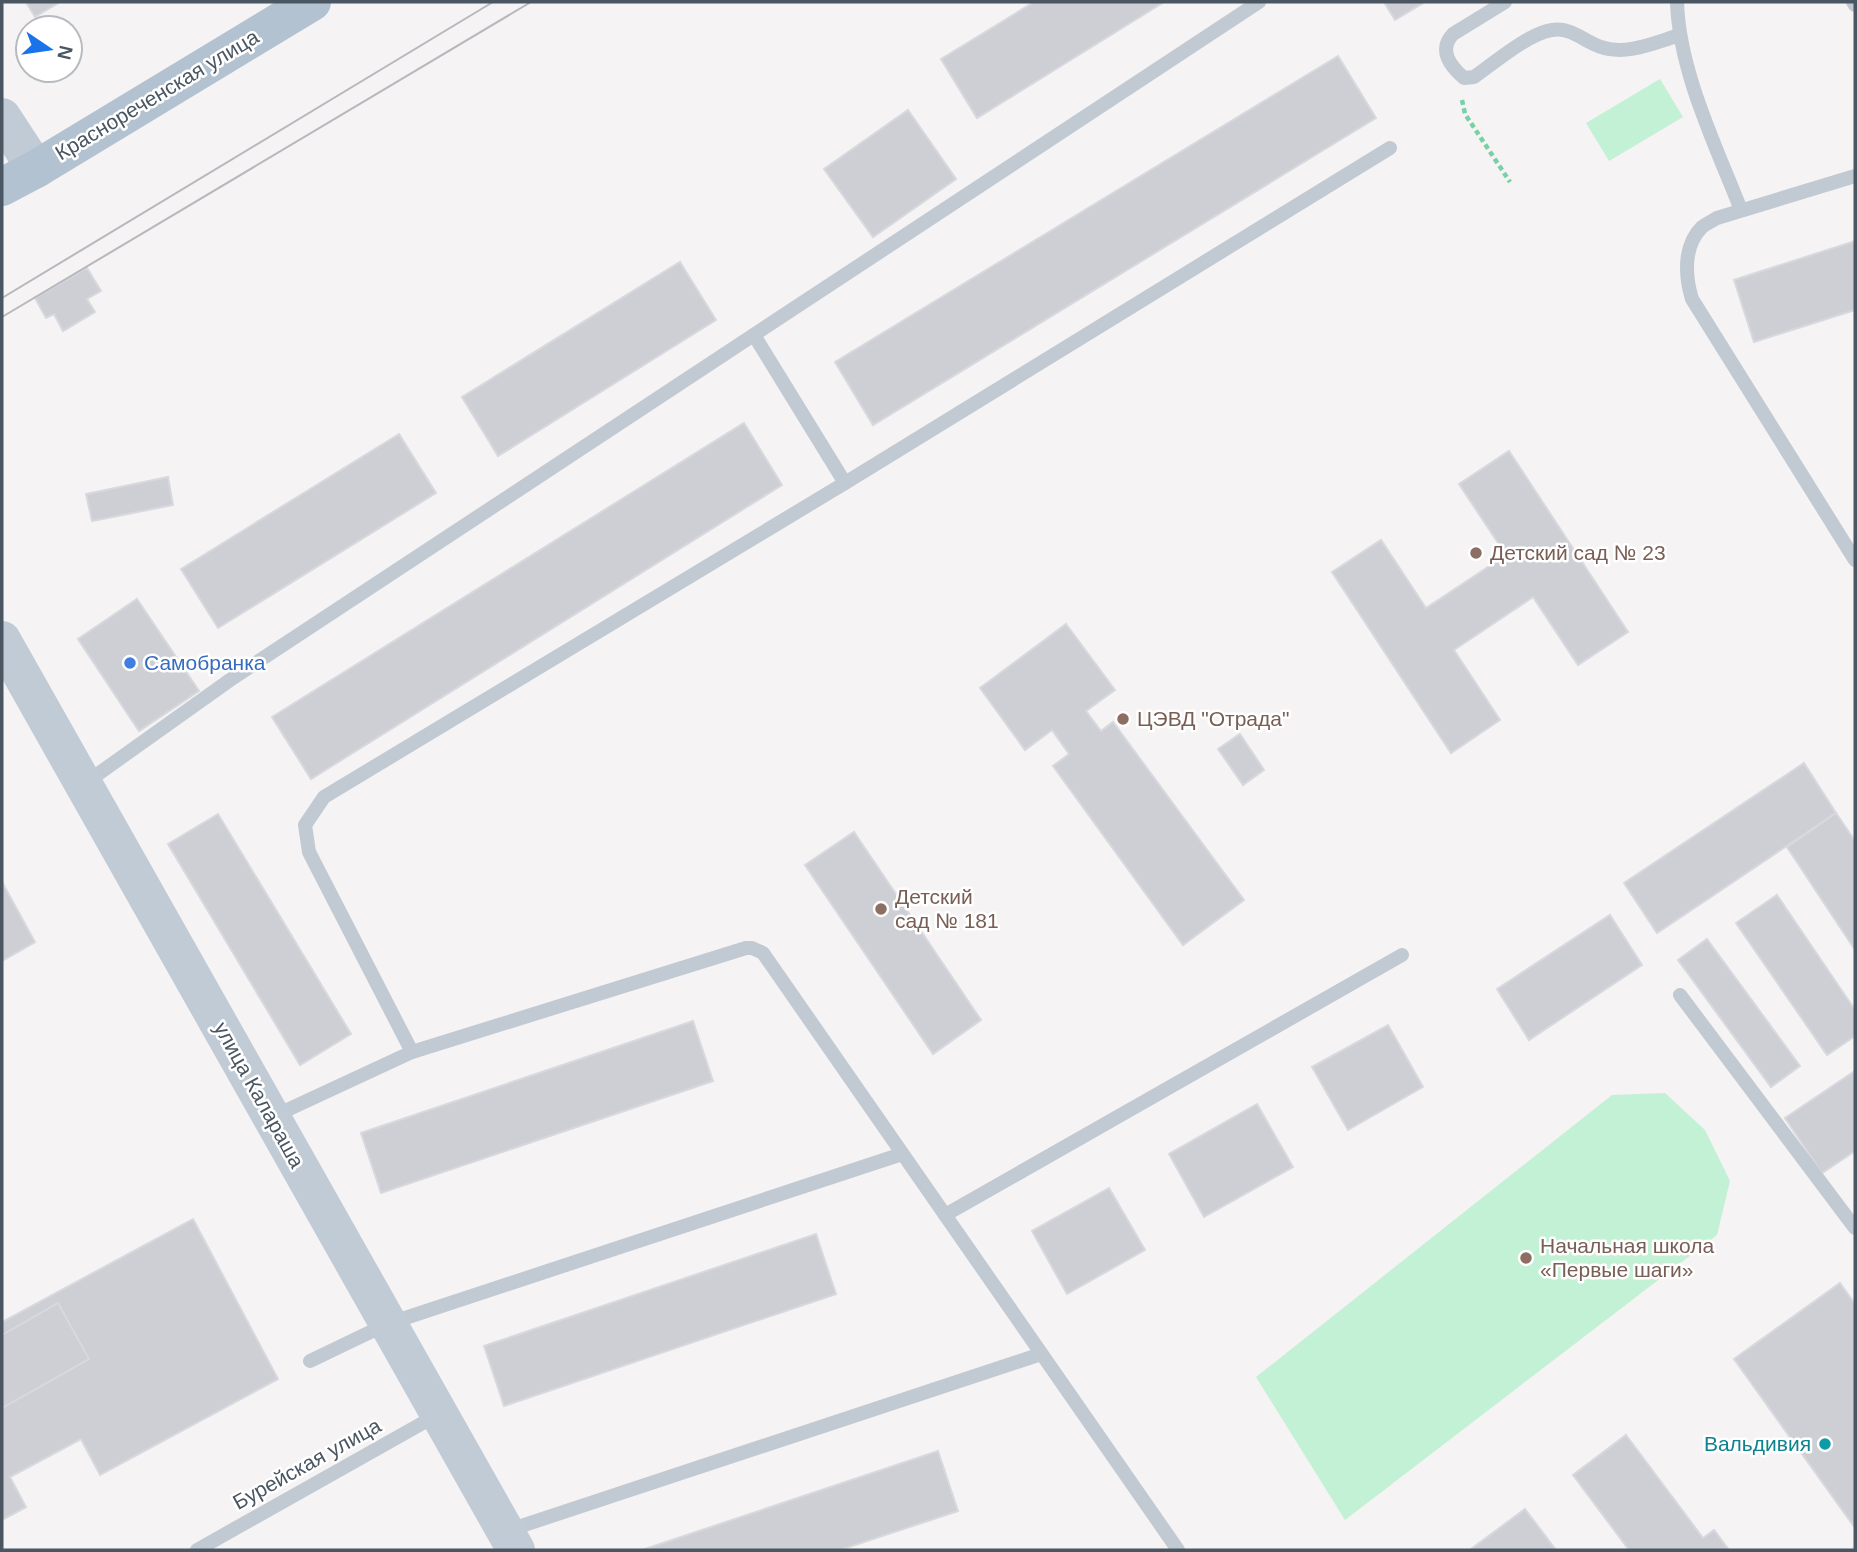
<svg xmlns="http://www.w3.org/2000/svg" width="1857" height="1552" viewBox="0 0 1857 1552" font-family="Helvetica,sans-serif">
  <rect width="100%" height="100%" fill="#f5f3f3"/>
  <g fill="#c3f1d5">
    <path d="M 1660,79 L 1683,117 L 1609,161 L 1586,123 Z"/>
    <path d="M 1665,1093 L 1705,1130 L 1730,1181 L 1717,1235 L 1345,1520 L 1256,1377 L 1612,1095 Z"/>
  </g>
  <g fill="#cdcfd5" stroke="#d7d9de" stroke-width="2">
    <path d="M 26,2 L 60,2 L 35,17 Z"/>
    <path d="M 1034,2 L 1164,2 L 977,118 L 941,59 Z"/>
    <path d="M 1384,2 L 1425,2 L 1395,20 Z"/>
    <path d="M 1338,56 L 1376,118 L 873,425 L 835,362 Z"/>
    <path d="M 908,110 L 956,179 L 873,237 L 824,169 Z"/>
    <path d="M 1855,241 L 1855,310 L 1754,342 L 1734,280 Z"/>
    <path d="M 680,262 L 716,320 L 498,456 L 462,397 Z"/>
    <path d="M 87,268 L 101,291 L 87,299 L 95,312 L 63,331 L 54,314 L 46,318 L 35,298 Z"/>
    <path d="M 744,423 L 782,485 L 311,779 L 272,717 Z"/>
    <path d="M 399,434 L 436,493 L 218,628 L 181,569 Z"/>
    <path d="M 1509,451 L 1628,632 L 1578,665 L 1533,597 L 1454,650 L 1500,720 L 1451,753 L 1332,572 L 1381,540 L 1426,608 L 1506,555 L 1459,484 Z"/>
    <path d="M 168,477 L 173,505 L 92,521 L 86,494 Z"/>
    <path d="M 137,599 L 199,691 L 139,731 L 78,639 Z"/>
    <path d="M 1066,624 L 1115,690 L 1086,711 L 1101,731 L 1113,722 L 1244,900 L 1183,945 L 1053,766 L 1069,754 L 1052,730 L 1025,750 L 980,688 Z"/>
    <path d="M 1240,734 L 1264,770 L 1243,785 L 1218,749 Z"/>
    <path d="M 1804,763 L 1836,813 L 1657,933 L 1624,883 Z"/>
    <path d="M 1836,813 L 1855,841 L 1855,950 L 1787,847 Z"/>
    <path d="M 218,814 L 351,1034 L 300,1065 L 168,844 Z"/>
    <path d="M 854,832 L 981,1020 L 933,1054 L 805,865 Z"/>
    <path d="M 2,882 L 35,942 L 2,961 Z"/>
    <path d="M 1777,895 L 1855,1010 L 1855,1036 L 1827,1055 L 1736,923 Z"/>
    <path d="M 1610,915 L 1642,965 L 1529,1040 L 1497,989 Z"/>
    <path d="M 1707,939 L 1800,1066 L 1771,1087 L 1678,960 Z"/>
    <path d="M 693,1021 L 713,1081 L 381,1193 L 361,1133 Z"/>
    <path d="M 1388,1025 L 1423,1087 L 1348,1130 L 1312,1067 Z"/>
    <path d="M 1855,1071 L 1855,1151 L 1822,1173 L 1785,1118 Z"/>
    <path d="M 1257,1104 L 1293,1167 L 1204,1217 L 1169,1154 Z"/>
    <path d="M 1109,1188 L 1145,1250 L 1067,1294 L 1032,1231 Z"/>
    <path d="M 193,1219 L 278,1379 L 100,1475 L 81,1439 L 10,1477 L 26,1507 L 2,1520 L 2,1322 Z"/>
    <path d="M 816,1234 L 836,1294 L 504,1406 L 484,1346 Z"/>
    <path d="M 1840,1283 L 1855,1304 L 1855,1528 L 1734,1359 Z"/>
    <path d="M 58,1303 L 89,1359 L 2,1408 L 2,1335 Z"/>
    <path d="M 1626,1435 L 1703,1538 L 1714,1530 L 1729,1550 L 1629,1550 L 1573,1475 Z"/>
    <path d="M 938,1451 L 958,1511 L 840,1550 L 642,1550 Z"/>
    <path d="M 1525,1509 L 1556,1550 L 1471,1550 L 1471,1549 Z"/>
  </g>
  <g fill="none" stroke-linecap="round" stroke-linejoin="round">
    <path stroke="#7ad0a6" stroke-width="4.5" stroke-dasharray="5 3.5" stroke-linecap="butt" d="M 1462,100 L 1465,114 L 1510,182"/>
    <g stroke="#c1cad2" stroke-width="14">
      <path d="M 1505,2 L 1453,34 C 1438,50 1450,66 1464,78 L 1474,77 C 1494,63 1529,33 1552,30 C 1572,27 1583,41 1601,47 C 1626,56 1656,42 1680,35"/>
      <path d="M 1677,2 C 1679,71 1716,146 1741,210"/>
      <path d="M 1853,2 L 1855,5"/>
      <path d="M 1855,176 L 1717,218 C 1712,221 1706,224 1702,227 C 1683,246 1685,276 1692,299 L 1855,560"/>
      <path d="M 754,335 L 845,483"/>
      <path d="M 84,784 L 230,680 L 1259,2"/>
      <path d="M 1680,995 L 1855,1228"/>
      <path d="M 412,1052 L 309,852 L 305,825 L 324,797 L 845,483 L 1390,148"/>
      <path d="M 272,1117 L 412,1052 L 746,948 L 752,948 L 763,953 L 1178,1550"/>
      <path d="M 945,1215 L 1402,955"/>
      <path d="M 310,1361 L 387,1324 L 902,1154"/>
      <path d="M 506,1531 L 1041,1354"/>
      <path d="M 197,1550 L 437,1415"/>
    </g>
    <g stroke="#c1cbd6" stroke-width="38">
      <path d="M 2,117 L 36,169"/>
      <path d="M 2,640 L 516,1550"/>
    </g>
    <path stroke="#b3c2d1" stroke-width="38" d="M 2,187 L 36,169 L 312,2"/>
    <g stroke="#b5b8bd" stroke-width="2">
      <path d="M 2,298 L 493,2"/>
      <path d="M 2,317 L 531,2"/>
    </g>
  </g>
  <g fill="#8d6e63" stroke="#fff" stroke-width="2.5">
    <circle cx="1476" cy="553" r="7"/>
    <circle cx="1123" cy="719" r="7"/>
    <circle cx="881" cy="909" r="7"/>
    <circle cx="1526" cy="1258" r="7"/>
  </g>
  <circle fill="#3f7fe0" stroke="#fff" stroke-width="2.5" cx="130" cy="663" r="7"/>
  <circle fill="#0f9aa8" stroke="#fff" stroke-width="2.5" cx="1825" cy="1444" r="7"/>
  <g text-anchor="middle" stroke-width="5" stroke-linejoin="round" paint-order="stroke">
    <g font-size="21" fill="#4a5661" stroke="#fff">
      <text transform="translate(157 95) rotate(-31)" y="7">Краснореченская улица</text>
      <text transform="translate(259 1095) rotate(61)" y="7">улица Калараша</text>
      <text transform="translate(307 1464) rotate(-29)" y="7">Бурейская улица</text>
    </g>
    <g font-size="21" fill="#785e54" stroke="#fff" text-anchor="start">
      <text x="1490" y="560">Детский сад № 23</text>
      <text x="1137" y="726">ЦЭВД "Отрада"</text>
      <text x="895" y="904">Детский<tspan x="895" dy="24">сад № 181</tspan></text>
      <text x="1540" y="1253">Начальная школа<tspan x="1540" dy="24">«Первые шаги»</tspan></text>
    </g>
    <g font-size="21" fill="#366cbe" stroke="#fff" text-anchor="start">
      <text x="144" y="670">Самобранка</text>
    </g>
    <g font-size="21" fill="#0d838f" stroke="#fff" text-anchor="end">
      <text x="1811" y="1451">Вальдивия</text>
    </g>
  </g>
  <rect width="1857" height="1552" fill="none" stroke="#4a5661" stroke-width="7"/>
  <g transform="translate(49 49) rotate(103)"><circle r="33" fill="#ffffff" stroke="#b7bbc0" stroke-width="2"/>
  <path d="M0-5L12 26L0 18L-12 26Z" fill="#1a73e8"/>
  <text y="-10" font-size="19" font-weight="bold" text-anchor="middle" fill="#4a5661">N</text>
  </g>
</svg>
